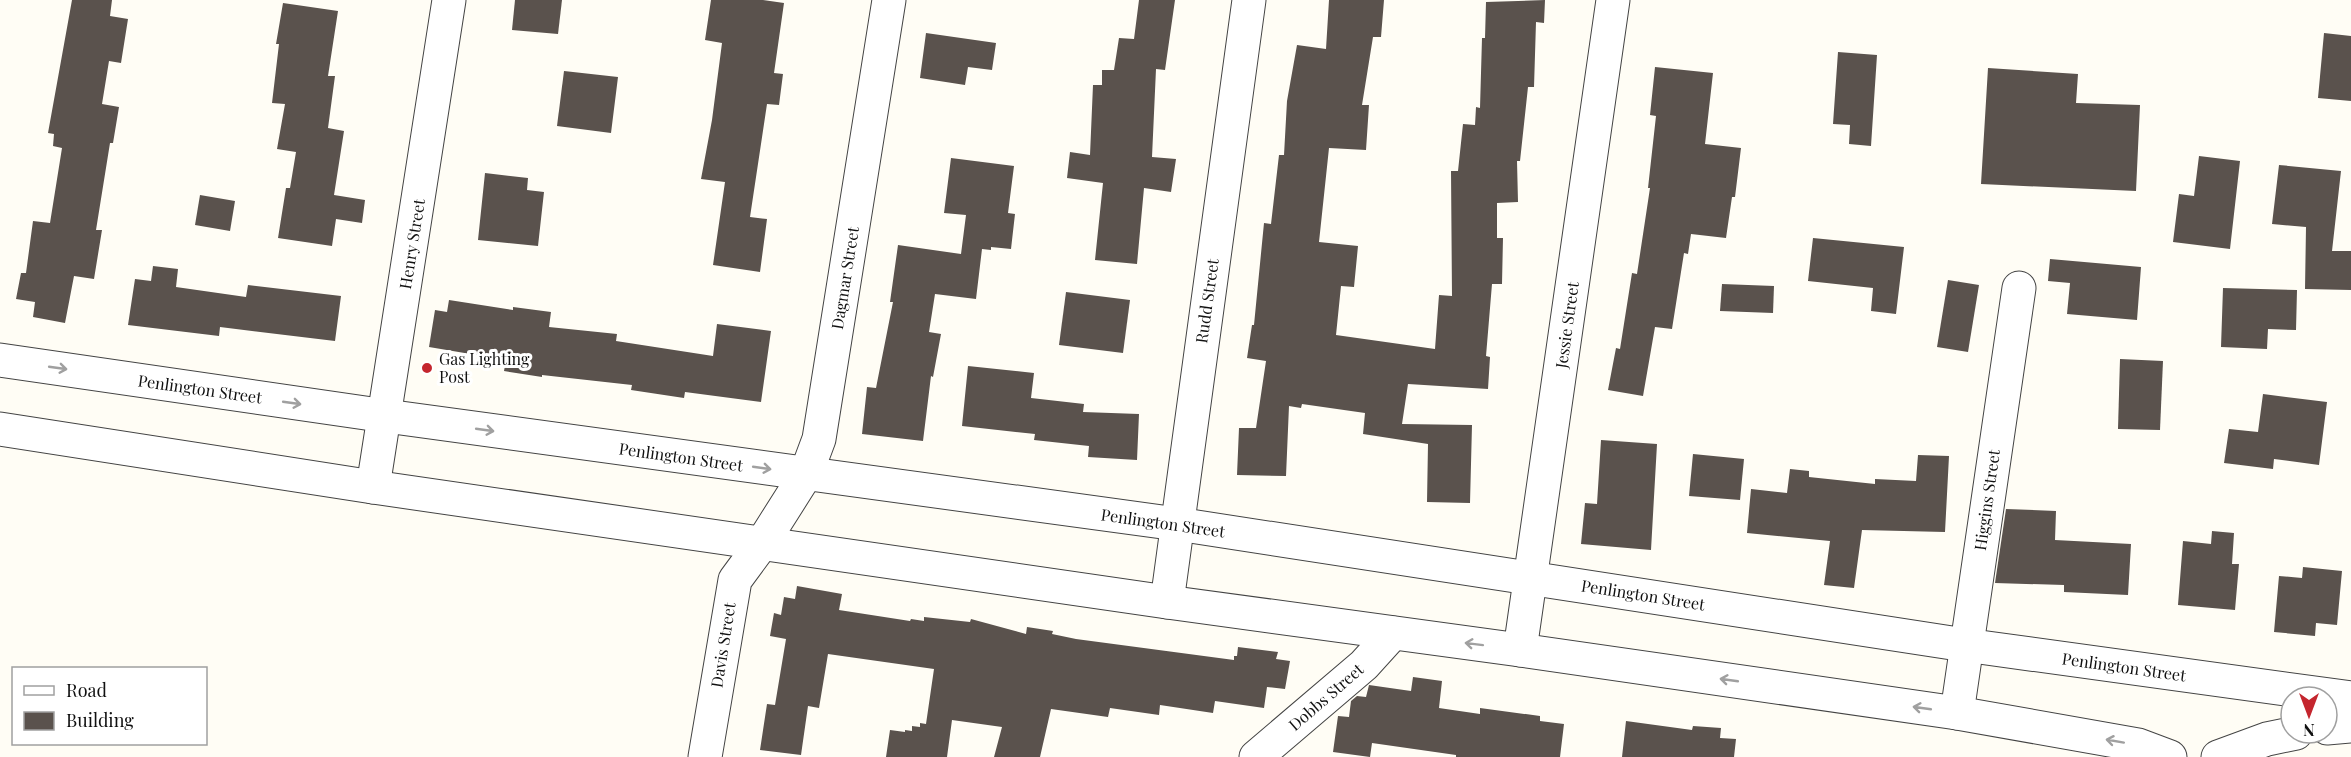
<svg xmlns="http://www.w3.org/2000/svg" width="2351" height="757" viewBox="0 0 2351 757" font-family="'Playfair Display',serif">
  <rect width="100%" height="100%" fill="#fffdf5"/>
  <g fill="#5a524d">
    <path d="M 72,0 L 112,0 L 110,16 L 128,19 L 121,63 L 109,61 L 102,104 L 119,107 L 113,143 L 110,143 L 96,230 L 102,230 L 94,279 L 74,276 L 65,323 L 33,317 L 35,302 L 16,299 L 21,273 L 26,273 L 33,221 L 50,223 L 62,148 L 53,146 L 54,134 L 48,133 Z"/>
    <path d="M 515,0 L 562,0 L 558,34 L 512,30 Z"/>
    <path d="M 711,0 L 763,0 L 784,3 L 774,73 L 783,74 L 779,105 L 767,104 L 750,217 L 767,219 L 760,272 L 713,265 L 725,182 L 701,179 L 712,120 L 722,43 L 705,40 Z"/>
    <path d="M 1139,0 L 1175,0 L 1165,70 L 1156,69 L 1152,157 L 1176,159 L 1171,192 L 1144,188 L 1137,264 L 1095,260 L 1103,183 L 1067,178 L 1070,152 L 1090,155 L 1093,85 L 1102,85 L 1102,70 L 1114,70 L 1119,38 L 1134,39 Z"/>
    <path d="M 1329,0 L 1384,0 L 1381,37 L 1373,37 L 1362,105 L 1369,105 L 1366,150 L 1329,148 L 1319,242 L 1358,246 L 1354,287 L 1341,286 L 1336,335 L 1435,349 L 1439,295 L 1452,296 L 1451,171 L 1458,171 L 1463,124 L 1475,125 L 1476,107 L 1480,108 L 1482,38 L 1485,38 L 1486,2 L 1545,0 L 1544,23 L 1536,22 L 1534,87 L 1528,87 L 1520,161 L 1517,161 L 1518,202 L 1497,203 L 1497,238 L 1503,238 L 1502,284 L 1492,284 L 1486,356 L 1490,357 L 1488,389 L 1408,384 L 1402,424 L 1472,425 L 1470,503 L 1427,502 L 1428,444 L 1363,434 L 1365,413 L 1302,404 L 1301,408 L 1289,406 L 1286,476 L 1237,475 L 1239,428 L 1256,428 L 1266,361 L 1247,358 L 1252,325 L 1254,325 L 1264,223 L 1271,224 L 1279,155 L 1284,155 L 1287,101 L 1297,45 L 1326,49 Z"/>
    <path d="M 283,3 L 338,11 L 328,76 L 335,76 L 328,128 L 344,131 L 334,195 L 365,200 L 362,223 L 336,219 L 332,246 L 278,238 L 286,188 L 290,188 L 296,152 L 277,149 L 285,104 L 272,103 L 279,44 L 276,44 Z"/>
    <path d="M 926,33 L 996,43 L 992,70 L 968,67 L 965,85 L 920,78 Z"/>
    <path d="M 2324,33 L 2351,36 L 2351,101 L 2318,98 Z"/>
    <path d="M 1838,52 L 1877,55 L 1871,146 L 1849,144 L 1850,125 L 1833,124 Z"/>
    <path d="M 1655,67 L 1713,73 L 1705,144 L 1741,148 L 1735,197 L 1732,197 L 1726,238 L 1691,234 L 1688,254 L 1684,253 L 1672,329 L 1655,327 L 1643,396 L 1608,390 L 1616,348 L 1620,349 L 1632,273 L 1637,274 L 1650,188 L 1648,188 L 1656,116 L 1650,115 Z"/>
    <path d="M 1988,68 L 2078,74 L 2076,103 L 2140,105 L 2136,191 L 1981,184 Z"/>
    <path d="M 564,71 L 618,77 L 611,133 L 557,126 Z"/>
    <path d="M 2199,156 L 2240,161 L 2230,249 L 2173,242 L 2179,194 L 2194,196 Z"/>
    <path d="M 951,158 L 1014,166 L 1008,213 L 1015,214 L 1011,249 L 991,247 L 991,250 L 982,249 L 976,299 L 935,294 L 929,332 L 941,334 L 933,377 L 931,376 L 923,441 L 862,434 L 867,387 L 876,388 L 893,302 L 890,302 L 898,245 L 961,254 L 966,215 L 944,213 Z"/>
    <path d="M 2279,165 L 2341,171 L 2332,251 L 2351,251 L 2351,290 L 2305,289 L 2306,227 L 2272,224 Z"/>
    <path d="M 485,173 L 528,178 L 527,190 L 544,192 L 538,246 L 478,240 Z"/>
    <path d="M 200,195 L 235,201 L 230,231 L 195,225 Z"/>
    <path d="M 1813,238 L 1904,247 L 1896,314 L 1871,311 L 1873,288 L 1808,281 Z"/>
    <path d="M 2050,259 L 2141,267 L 2137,320 L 2067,314 L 2070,283 L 2048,281 Z"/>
    <path d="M 153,266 L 178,269 L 176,287 L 246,297 L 248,285 L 341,296 L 335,341 L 220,327 L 219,336 L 128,325 L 135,279 L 151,281 Z"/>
    <path d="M 1948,280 L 1979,285 L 1968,352 L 1937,347 Z"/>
    <path d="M 1722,284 L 1774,286 L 1773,313 L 1720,311 Z"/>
    <path d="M 2223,288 L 2297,290 L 2296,330 L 2268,329 L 2267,349 L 2221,347 Z"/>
    <path d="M 1066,292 L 1130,300 L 1123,353 L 1059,345 Z"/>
    <path d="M 449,300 L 513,310 L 513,307 L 551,312 L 549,327 L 617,334 L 616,341 L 713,356 L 717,324 L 771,331 L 761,402 L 685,392 L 684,398 L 631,390 L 632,385 L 542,375 L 542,377 L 504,371 L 506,360 L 429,347 L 435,310 L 447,312 Z"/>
    <path d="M 2120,359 L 2163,361 L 2160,430 L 2118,429 Z"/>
    <path d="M 968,366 L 1034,373 L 1031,398 L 1084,404 L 1083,412 L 1139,414 L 1137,460 L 1088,457 L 1089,446 L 1034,440 L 1035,434 L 962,426 Z"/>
    <path d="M 2263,394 L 2327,402 L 2319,465 L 2274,459 L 2273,469 L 2224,463 L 2229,429 L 2258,432 Z"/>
    <path d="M 1601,440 L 1657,444 L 1651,550 L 1581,544 L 1585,503 L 1597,504 Z"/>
    <path d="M 1693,454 L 1744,459 L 1740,500 L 1689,496 Z"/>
    <path d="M 1918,455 L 1949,456 L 1945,532 L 1862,530 L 1854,588 L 1824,585 L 1830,541 L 1747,533 L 1751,489 L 1787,493 L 1790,469 L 1809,471 L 1809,477 L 1875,484 L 1875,479 L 1916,481 Z"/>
    <path d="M 2006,509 L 2056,511 L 2055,540 L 2131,544 L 2128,595 L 2064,592 L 2064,585 L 1995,583 Z"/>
    <path d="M 2212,531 L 2234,533 L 2232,564 L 2239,564 L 2235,610 L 2178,605 L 2183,541 L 2211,544 Z"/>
    <path d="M 2303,567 L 2342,571 L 2337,625 L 2316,623 L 2315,636 L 2274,632 L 2279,576 L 2302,578 Z"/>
    <path d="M 797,586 L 842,594 L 839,610 L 910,621 L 911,619 L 924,621 L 924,617 L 970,622 L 971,619 L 1026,634 L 1027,627 L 1053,631 L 1052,634 L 1076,639 L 1234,660 L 1234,656 L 1237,656 L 1238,647 L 1278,652 L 1276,659 L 1290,661 L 1285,689 L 1267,687 L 1264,708 L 1215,701 L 1213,713 L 1160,705 L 1159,715 L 1110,708 L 1108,717 L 1051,709 L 1040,757 L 994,757 L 1002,727 L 952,720 L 947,757 L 886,757 L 890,730 L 905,732 L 905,730 L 912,731 L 912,726 L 920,727 L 920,723 L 926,724 L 934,669 L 828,654 L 819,708 L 808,706 L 801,755 L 760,750 L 767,704 L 775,705 L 786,639 L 770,636 L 774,613 L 781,615 L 784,597 L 795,599 Z"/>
    <path d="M 1413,677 L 1442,681 L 1439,708 L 1480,714 L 1480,708 L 1540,716 L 1540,721 L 1564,724 L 1560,757 L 1456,757 L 1456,755 L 1372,743 L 1370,757 L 1333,752 L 1338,716 L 1349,717 L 1351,701 L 1357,696 L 1366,697 L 1369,685 L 1411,691 Z"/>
    <path d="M 1626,721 L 1692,730 L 1693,726 L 1721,728 L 1720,738 L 1736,739 L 1734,757 L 1622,757 Z"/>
  </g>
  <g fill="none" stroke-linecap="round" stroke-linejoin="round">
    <g stroke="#444" stroke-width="35">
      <g id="minor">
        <path d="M 0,360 L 386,416 L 1177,524 L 1965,645 L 2351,698"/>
        <path d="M 0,429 L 373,487 L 1167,602 L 1520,650 L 1957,713 L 2138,745 L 2170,757"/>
        <path d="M 373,487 L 449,0"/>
        <path d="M 1167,602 L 1249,0"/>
        <path d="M 1520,650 L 1613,0"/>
        <path d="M 1957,713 L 2019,288"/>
        <path d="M 2327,728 L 2351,726"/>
        <path d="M 705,757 L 735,580 L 763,542 L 806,474 L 819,439 L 889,0"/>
        <path d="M 1256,757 L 1364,665 L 1393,633"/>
        <path d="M 2218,757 L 2267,739 L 2296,733"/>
      </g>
    </g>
    <use href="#minor" stroke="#fff" stroke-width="33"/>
  </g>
  <defs><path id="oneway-shaft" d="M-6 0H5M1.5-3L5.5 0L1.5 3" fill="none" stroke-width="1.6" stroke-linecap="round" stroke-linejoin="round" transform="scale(1.5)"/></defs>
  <g stroke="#a0a0a0">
    <use href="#oneway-shaft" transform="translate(58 368) rotate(8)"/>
    <use href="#oneway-shaft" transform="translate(292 403) rotate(8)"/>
    <use href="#oneway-shaft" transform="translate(485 430) rotate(8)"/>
    <use href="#oneway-shaft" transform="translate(762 468) rotate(8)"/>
    <use href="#oneway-shaft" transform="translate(1474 644) rotate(-173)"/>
    <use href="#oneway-shaft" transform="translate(1729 680) rotate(-172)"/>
    <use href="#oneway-shaft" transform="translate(1922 708) rotate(-172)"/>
    <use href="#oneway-shaft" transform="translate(2115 741) rotate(-170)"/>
  </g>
  <circle fill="#c4262e" stroke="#fff" stroke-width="2" cx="427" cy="368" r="6"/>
  <g text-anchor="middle" stroke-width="6" stroke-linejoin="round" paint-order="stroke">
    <g font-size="16" fill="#111" stroke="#fff">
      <text transform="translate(412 244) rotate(-81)" y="6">Henry Street</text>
      <text transform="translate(845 278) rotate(-81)" y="6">Dagmar Street</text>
      <text transform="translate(1207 301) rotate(-82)" y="6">Rudd Street</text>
      <text transform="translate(1567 325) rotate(-82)" y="6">Jessie Street</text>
      <text transform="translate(200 389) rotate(8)" y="6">Penlington Street</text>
      <text transform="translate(681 457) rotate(8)" y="6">Penlington Street</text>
      <text transform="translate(1987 500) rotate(-82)" y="6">Higgins Street</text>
      <text transform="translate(1163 523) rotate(8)" y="6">Penlington Street</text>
      <text transform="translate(1643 595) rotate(9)" y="6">Penlington Street</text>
      <text transform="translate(723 645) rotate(-81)" y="6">Davis Street</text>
      <text transform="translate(2124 667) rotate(8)" y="6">Penlington Street</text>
      <text transform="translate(1326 697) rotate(-41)" y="6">Dobbs Street</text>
    </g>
    <g font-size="16" fill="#111" stroke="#fff" text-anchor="start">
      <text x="439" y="365">Gas Lighting<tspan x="439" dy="18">Post</tspan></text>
    </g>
  </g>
  <rect x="12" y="667" width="195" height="78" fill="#ffffff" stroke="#a0a0a0" stroke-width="1.5"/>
  <rect x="24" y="686" width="30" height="9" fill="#ffffff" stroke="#a0a0a0" stroke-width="1.5"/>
  <text x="66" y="697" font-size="18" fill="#111111">Road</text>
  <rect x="24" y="712" width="30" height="18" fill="#5a524d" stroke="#a0a0a0" stroke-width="1.5"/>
  <text x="66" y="727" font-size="18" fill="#111111">Building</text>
  <g transform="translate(2309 715) rotate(180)"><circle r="28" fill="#ffffff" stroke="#a0a0a0" stroke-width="1.5"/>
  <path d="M0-4.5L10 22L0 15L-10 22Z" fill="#c4262e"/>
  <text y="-9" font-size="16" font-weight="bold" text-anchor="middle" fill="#111111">N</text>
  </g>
</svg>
